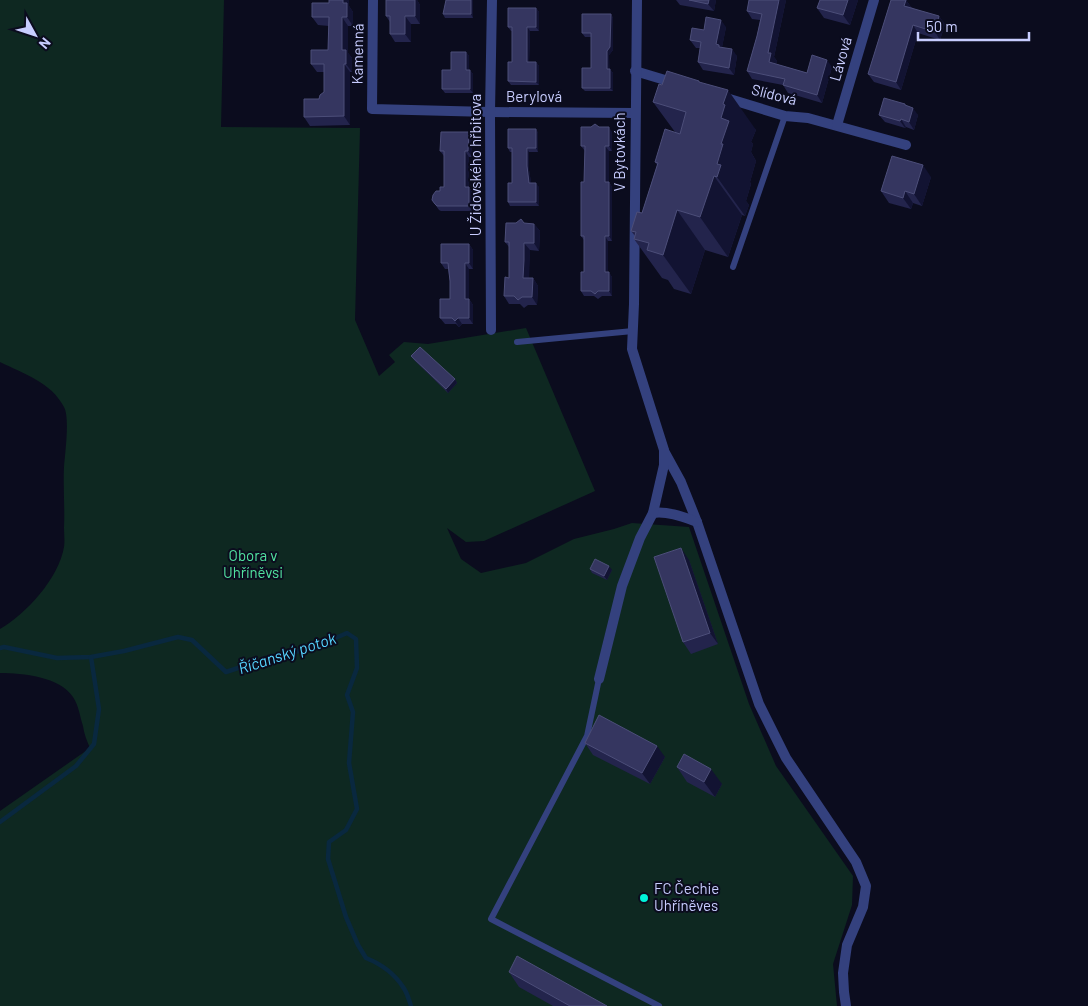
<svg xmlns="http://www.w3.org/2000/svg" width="1088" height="1006" viewBox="0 0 1088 1006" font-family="Barlow,sans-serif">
  <rect width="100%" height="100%" fill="#0b0c1e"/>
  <path fill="#0e2821" d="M 0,0 L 224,0 L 221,127 L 360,128 L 355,320 L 379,376 L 395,362 L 389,355 L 404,342 L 428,344 L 526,328 L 595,491 L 484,541 L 466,542 L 447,528 L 461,559 L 481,573 L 526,563 L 574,539 L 614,529 L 632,523 L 689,527 L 749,704 L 776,766 L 853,876 L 852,905 L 833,964 L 837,1006 L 0,1006 L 0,811 L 90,748 C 87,741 84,734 83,726 C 80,717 79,706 73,697 C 60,677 23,673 0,673 L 0,629 C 26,614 59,578 64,547 C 65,541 64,534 64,528 C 65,508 63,488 64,467 C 65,453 70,418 64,407 C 51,382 24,374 0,362 Z"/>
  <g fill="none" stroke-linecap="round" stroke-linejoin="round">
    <g stroke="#09283f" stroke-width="4.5">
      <path d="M 0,648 L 4,647 L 57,658 L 91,657 L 124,651 L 178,637 L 192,640 L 226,672 L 250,664 L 317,646 L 347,633 L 356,639 L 357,668 L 347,695 L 353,712 L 349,763 L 357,809 L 346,830 L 329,842 L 328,859 L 346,917 L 358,945 L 366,958 C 381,964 394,973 403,987 C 407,992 409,1000 411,1006"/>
      <path d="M 0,822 L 76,766 L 94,744 L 99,709 L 91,657"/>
    </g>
    <g stroke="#34417e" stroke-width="6">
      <path d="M 733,267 L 785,116"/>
      <path d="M 517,342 L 633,331"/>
      <path d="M 599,679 L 587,736 L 491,919 L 659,1006"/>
    </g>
    <g stroke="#34417e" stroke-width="10">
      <path d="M 373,0 L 372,109 L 490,112 L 635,113"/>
      <path d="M 635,71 L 675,83"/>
      <path d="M 723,97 L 785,116 L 808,118 L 906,145"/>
      <path d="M 837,125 L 874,0"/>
      <path d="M 491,330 L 490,112 L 492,0"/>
      <path d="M 664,451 L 681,482 L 697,522 L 759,704 L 786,758 L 856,862 L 866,886 L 863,907 L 847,945 L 843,973 L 844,992 L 846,1006"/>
      <path d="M 653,513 C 668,511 683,517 697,522"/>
      <path d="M 599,679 L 622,586 L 640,538 L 653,513 L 664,465 L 664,450 L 632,349 L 634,304 L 637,0"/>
    </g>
  </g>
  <g fill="#23244c">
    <path d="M 386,0 L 417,0 L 420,5 L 420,24 L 411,24 L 411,42 L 395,42 L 390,34 L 390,22 L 386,16 Z"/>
    <path d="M 473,0 L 473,18 L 445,18 L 443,14 Z"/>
    <path d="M 676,0 L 716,0 L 714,11 L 680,5 Z"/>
    <path d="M 786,0 L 774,57 L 777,61 L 776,64 L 807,73 L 832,67 L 822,103 L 788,93 L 783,85 L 752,79 L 747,71 L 757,36 L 760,20 L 752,19 L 747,11 Z"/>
    <path d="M 820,0 L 858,0 L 850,25 L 824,18 L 817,8 Z"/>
    <path d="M 891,0 L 906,0 L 911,7 L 945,24 L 940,40 L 918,33 L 901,90 L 874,82 L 868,74 Z"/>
    <path d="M 329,3 L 349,6 L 353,12 L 353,26 L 348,26 L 348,53 L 352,58 L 352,72 L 350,72 L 350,125 L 310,126 L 304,117 L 324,92 L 324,72 L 317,72 L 311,64 L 328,50 L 329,26 L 318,25 L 312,17 Z"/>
    <path d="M 536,8 L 539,12 L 539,31 L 530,31 L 529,62 L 536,62 L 539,66 L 539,85 L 511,85 L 508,81 L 512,62 L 512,31 L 511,31 L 508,27 Z"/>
    <path d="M 611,14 L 613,18 L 613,50 L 609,55 L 609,69 L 613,73 L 613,91 L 585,91 L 582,88 L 591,68 L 591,37 L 585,37 L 582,33 Z"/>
    <path d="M 726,27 L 722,47 L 737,56 L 734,75 L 703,70 L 698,62 L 700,48 L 696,48 L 690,40 L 704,30 Z"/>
    <path d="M 466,52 L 469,56 L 469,70 L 473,74 L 473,93 L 445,93 L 442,89 L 451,70 Z"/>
    <path d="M 700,83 L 756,130 L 751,142 L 753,144 L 751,152 L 756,161 L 750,182 L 751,184 L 746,201 L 749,205 L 745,216 L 742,215 L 728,257 L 705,250 L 691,294 L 674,289 L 668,280 L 662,278 L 634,239 L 635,236 L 631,231 L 642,213 L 657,165 L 655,162 L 675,132 L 653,102 L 662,85 Z"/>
    <path d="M 906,106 L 918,115 L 914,130 L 906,127 L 905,128 L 885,122 L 879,115 Z"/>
    <path d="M 599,127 L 612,132 L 612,151 L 609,151 L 609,182 L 612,187 L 612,241 L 608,241 L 608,272 L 612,277 L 612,296 L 602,296 L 598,299 L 594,296 L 584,296 L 581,291 L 584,272 L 584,240 L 581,236 L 584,182 L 585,151 L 581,146 Z"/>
    <path d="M 536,129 L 538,133 L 538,152 L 529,152 L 529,170 L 531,183 L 539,187 L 539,206 L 510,206 L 508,202 L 512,183 L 512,152 L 510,152 L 508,148 Z"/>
    <path d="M 472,138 L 472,157 L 469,157 L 469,187 L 472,192 L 472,211 L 441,211 L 439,210 L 432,200 L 444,187 L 444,156 L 440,151 Z"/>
    <path d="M 931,177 L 922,206 L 913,203 L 911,209 L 889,203 L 881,191 Z"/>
    <path d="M 524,223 L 534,224 L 540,231 L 539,251 L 530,250 L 529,268 L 529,278 L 533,278 L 538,286 L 537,305 L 528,305 L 524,308 L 520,304 L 509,304 L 504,296 L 509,278 L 509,247 L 505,242 Z"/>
    <path d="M 469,244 L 473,250 L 473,269 L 469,269 L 469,299 L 473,305 L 473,324 L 462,324 L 459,327 L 456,324 L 445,324 L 440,318 L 450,299 L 450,281 L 448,269 L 445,269 L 441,263 Z"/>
    <path d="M 411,356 L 455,379 L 457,383 L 448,393 L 414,360 Z"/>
    <path d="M 689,560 L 718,644 L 691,654 L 683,642 Z"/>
    <path d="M 590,569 L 612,570 L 607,580 L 592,573 Z"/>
    <path d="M 585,743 L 665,757 L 650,784 L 593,755 Z"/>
    <path d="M 677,767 L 722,784 L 715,797 L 687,782 Z"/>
    <path d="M 509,972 L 607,1006 L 553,1006 L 519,987 Z"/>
  </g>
  <g fill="#121332">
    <path d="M 343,0 L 349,0 L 349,6 L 353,12 L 353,26 L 347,17 L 343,3 Z"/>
    <path d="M 415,0 L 417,0 L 420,5 L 420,24 L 415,16 Z"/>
    <path d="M 471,0 L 473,0 L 473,18 L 471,14 Z"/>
    <path d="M 709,0 L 716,0 L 714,11 L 708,4 Z"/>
    <path d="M 779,0 L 786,0 L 774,57 L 777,61 L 775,70 L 769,62 L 768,53 Z"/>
    <path d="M 848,0 L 858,0 L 850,25 L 843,15 Z"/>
    <path d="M 906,0 L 911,7 L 904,6 Z"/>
    <path d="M 536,8 L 539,12 L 539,31 L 536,27 Z"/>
    <path d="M 611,14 L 613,18 L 613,50 L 609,55 L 610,73 L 607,69 L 607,51 Z"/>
    <path d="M 405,16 L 411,24 L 411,42 L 405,34 Z"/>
    <path d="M 939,16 L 945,24 L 940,40 L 935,32 Z"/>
    <path d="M 342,17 L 348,26 L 348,53 L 352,58 L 352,72 L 346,64 L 342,50 Z"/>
    <path d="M 721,20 L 726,27 L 722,48 L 725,52 L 716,44 Z"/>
    <path d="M 913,25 L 918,33 L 901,90 L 896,82 Z"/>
    <path d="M 527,27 L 530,31 L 529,66 L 527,62 Z"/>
    <path d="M 732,49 L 737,56 L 734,75 L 729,68 Z"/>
    <path d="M 466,52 L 469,56 L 469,74 L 466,70 Z"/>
    <path d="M 827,60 L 832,67 L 822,103 L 817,95 Z"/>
    <path d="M 536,62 L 539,66 L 539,85 L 536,82 Z"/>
    <path d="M 344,64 L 350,72 L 350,125 L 344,116 Z"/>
    <path d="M 610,69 L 613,73 L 613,91 L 610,88 Z"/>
    <path d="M 470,70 L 473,74 L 473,93 L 470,89 Z"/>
    <path d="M 699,81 L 722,114 L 723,104 L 728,90 L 756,130 L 751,142 L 753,144 L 751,152 L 756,161 L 750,182 L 751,184 L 746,201 L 749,205 L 745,216 L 717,177 L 717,164 L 721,144 Z"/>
    <path d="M 913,108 L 918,115 L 914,130 L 909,122 Z"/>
    <path d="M 901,119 L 906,127 L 905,128 L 900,121 Z"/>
    <path d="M 609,127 L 612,132 L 612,151 L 609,146 Z"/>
    <path d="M 536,129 L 538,133 L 538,152 L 536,148 Z"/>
    <path d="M 469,132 L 472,138 L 472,157 L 468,151 Z"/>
    <path d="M 605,146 L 609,151 L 609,187 L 605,182 Z"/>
    <path d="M 527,148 L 529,152 L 529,170 L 532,187 L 529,183 L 527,166 Z"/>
    <path d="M 465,151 L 469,157 L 469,187 L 472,192 L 472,211 L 469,206 L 465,187 Z"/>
    <path d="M 923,165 L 931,177 L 922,206 L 914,194 Z"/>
    <path d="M 714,176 L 742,215 L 728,257 L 700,217 Z"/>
    <path d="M 609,182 L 612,187 L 612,241 L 609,236 Z"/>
    <path d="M 536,183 L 539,187 L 539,206 L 536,202 Z"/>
    <path d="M 905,191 L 913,203 L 911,209 L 903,198 Z"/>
    <path d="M 677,210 L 705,250 L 691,294 L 663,255 Z"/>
    <path d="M 534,224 L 540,231 L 539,251 L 534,243 Z"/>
    <path d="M 605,236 L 608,241 L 608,277 L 605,272 Z"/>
    <path d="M 524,243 L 530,250 L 529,286 L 523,278 Z"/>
    <path d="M 469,244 L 473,250 L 473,269 L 469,263 Z"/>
    <path d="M 465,263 L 469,269 L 469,299 L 473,305 L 473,324 L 469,318 L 465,299 Z"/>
    <path d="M 609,272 L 612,277 L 612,296 L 609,291 Z"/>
    <path d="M 533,278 L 538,286 L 537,305 L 532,297 Z"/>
    <path d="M 458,318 L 462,324 L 459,327 L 455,321 Z"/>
    <path d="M 455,379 L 457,383 L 448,393 L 446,389 Z"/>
    <path d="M 681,548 L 689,560 L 718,644 L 710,633 Z"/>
    <path d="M 609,566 L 612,570 L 607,580 L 604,576 Z"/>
    <path d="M 657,746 L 665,757 L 650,784 L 642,773 Z"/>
    <path d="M 711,769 L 722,784 L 715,797 L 704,782 Z"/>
  </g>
  <g fill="#353660" stroke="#4c4e79">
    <path d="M 329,0 L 343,0 L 343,3 L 347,3 L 347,17 L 342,17 L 342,50 L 346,50 L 346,64 L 344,64 L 344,116 L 304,117 L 304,99 L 319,99 L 320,95 L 324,92 L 324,64 L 311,64 L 311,50 L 328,50 L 329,17 L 312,17 L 312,3 L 329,3 Z"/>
    <path d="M 386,0 L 415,0 L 415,16 L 405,16 L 405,34 L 390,34 L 390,16 L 386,16 Z"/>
    <path d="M 446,0 L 471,0 L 471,14 L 443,14 Z"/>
    <path d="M 689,0 L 709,0 L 708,4 Z"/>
    <path d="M 749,0 L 779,0 L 768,53 L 771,53 L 769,62 L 807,73 L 812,55 L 827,60 L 817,95 L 783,85 L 785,79 L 747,71 L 757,36 L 762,14 L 747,11 Z"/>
    <path d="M 820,0 L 848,0 L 843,15 L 817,8 Z"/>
    <path d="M 891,0 L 906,0 L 904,6 L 939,16 L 935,32 L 913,25 L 896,82 L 868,74 Z"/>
    <path d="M 508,8 L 536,8 L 536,27 L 527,27 L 527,62 L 536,62 L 536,82 L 508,81 L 508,62 L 512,62 L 512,27 L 508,27 Z"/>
    <path d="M 582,14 L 611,14 L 610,47 L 607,51 L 607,69 L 610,69 L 610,88 L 582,88 L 582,68 L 591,68 L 591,33 L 582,33 Z"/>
    <path d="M 706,17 L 721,20 L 716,44 L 719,45 L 719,47 L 732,49 L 729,68 L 698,62 L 701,42 L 690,40 L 692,28 L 704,30 Z"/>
    <path d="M 451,52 L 466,52 L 466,70 L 470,70 L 470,89 L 442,89 L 442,70 L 451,70 Z"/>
    <path d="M 667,71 L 699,81 L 699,82 L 728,90 L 723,104 L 725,105 L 721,118 L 729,121 L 721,144 L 723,144 L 717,164 L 721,165 L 717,177 L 714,176 L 700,217 L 677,210 L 663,255 L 647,250 L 649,243 L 634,239 L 636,232 L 631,231 L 637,212 L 642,213 L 658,163 L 655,162 L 665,129 L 680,134 L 686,112 L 653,102 L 659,84 L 662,85 Z"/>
    <path d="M 884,98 L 905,104 L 905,105 L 913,108 L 909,122 L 901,119 L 900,121 L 879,115 Z"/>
    <path d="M 595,124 L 599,127 L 609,127 L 609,146 L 605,146 L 605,182 L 609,182 L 609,236 L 605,236 L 605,272 L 609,272 L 609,291 L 598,291 L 595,294 L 591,291 L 581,291 L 581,272 L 584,272 L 584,236 L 581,236 L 581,182 L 584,182 L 585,146 L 581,146 L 581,127 L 591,127 Z"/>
    <path d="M 508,129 L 536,129 L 536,148 L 527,148 L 527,166 L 529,183 L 536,183 L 536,202 L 508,202 L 508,183 L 512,183 L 512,148 L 508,148 Z"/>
    <path d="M 441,132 L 469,132 L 468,151 L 465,151 L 465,187 L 469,187 L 469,206 L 437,206 L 435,204 L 432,200 L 433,195 L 436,191 L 440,191 L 440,187 L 444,187 L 444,151 L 440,151 Z"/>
    <path d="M 892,156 L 923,165 L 914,194 L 905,191 L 903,198 L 881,191 Z"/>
    <path d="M 521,219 L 524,223 L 534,224 L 534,243 L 524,243 L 524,260 L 523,278 L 533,278 L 532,297 L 522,297 L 518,300 L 514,296 L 504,296 L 505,277 L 509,278 L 509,242 L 505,242 L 506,223 L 516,223 Z"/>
    <path d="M 441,244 L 469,244 L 469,263 L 465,263 L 465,299 L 469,299 L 469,318 L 458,318 L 455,321 L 452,318 L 440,318 L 440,299 L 450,299 L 450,281 L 448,263 L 441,263 Z"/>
    <path d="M 420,347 L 455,379 L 446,389 L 411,356 Z"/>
    <path d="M 681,548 L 710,633 L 683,642 L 654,557 Z"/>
    <path d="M 595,559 L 609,566 L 604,576 L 590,569 Z"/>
    <path d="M 599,715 L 657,746 L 642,773 L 585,743 Z"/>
    <path d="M 684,754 L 711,769 L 704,782 L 677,767 Z"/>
    <path d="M 517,956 L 607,1006 L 570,1006 L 509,972 Z"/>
  </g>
  <circle fill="#00f3d9" stroke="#0b0c1e" stroke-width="2" cx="644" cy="898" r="5"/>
  <g text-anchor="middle" stroke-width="4" stroke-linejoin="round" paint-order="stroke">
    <g font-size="15" fill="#c8cdff" stroke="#0b0c1e">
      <text transform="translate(358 54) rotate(-89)" y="5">Kamenná</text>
      <text transform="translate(841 59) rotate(-74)" y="5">Lávová</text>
      <text transform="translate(774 95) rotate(14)" y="5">Slídová</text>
      <text x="534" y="102">Berylová</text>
      <text transform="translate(620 152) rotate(-90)" y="5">V Bytovkách</text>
      <text transform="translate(476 165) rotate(-90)" y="5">U Židovského hřbitova</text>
    </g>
    <g font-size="15" fill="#51e2a0" stroke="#0b0c1e">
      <text x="253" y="561">Obora v<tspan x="253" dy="17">Uhříněvsi</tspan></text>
    </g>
    <g font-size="15" fill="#c8cdff" stroke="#0b0c1e" text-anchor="start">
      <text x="654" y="894">FC Čechie<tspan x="654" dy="17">Uhříněves</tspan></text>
    </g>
    <g font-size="16" font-style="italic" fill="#56d4ff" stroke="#0b0c1e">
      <text transform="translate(287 653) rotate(-18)" y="6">Říčanský potok</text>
    </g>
  </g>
  <g transform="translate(35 35) rotate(130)" stroke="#0b0c1e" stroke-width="4" paint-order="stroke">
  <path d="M0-4L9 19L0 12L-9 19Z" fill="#c8cdff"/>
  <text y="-8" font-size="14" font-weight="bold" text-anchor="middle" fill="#c8cdff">N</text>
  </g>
  <path d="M918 32v8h111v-8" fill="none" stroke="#c8cdff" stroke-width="2.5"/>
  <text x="926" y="32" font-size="15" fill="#c8cdff" stroke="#0b0c1e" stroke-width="4" paint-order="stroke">50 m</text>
</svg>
